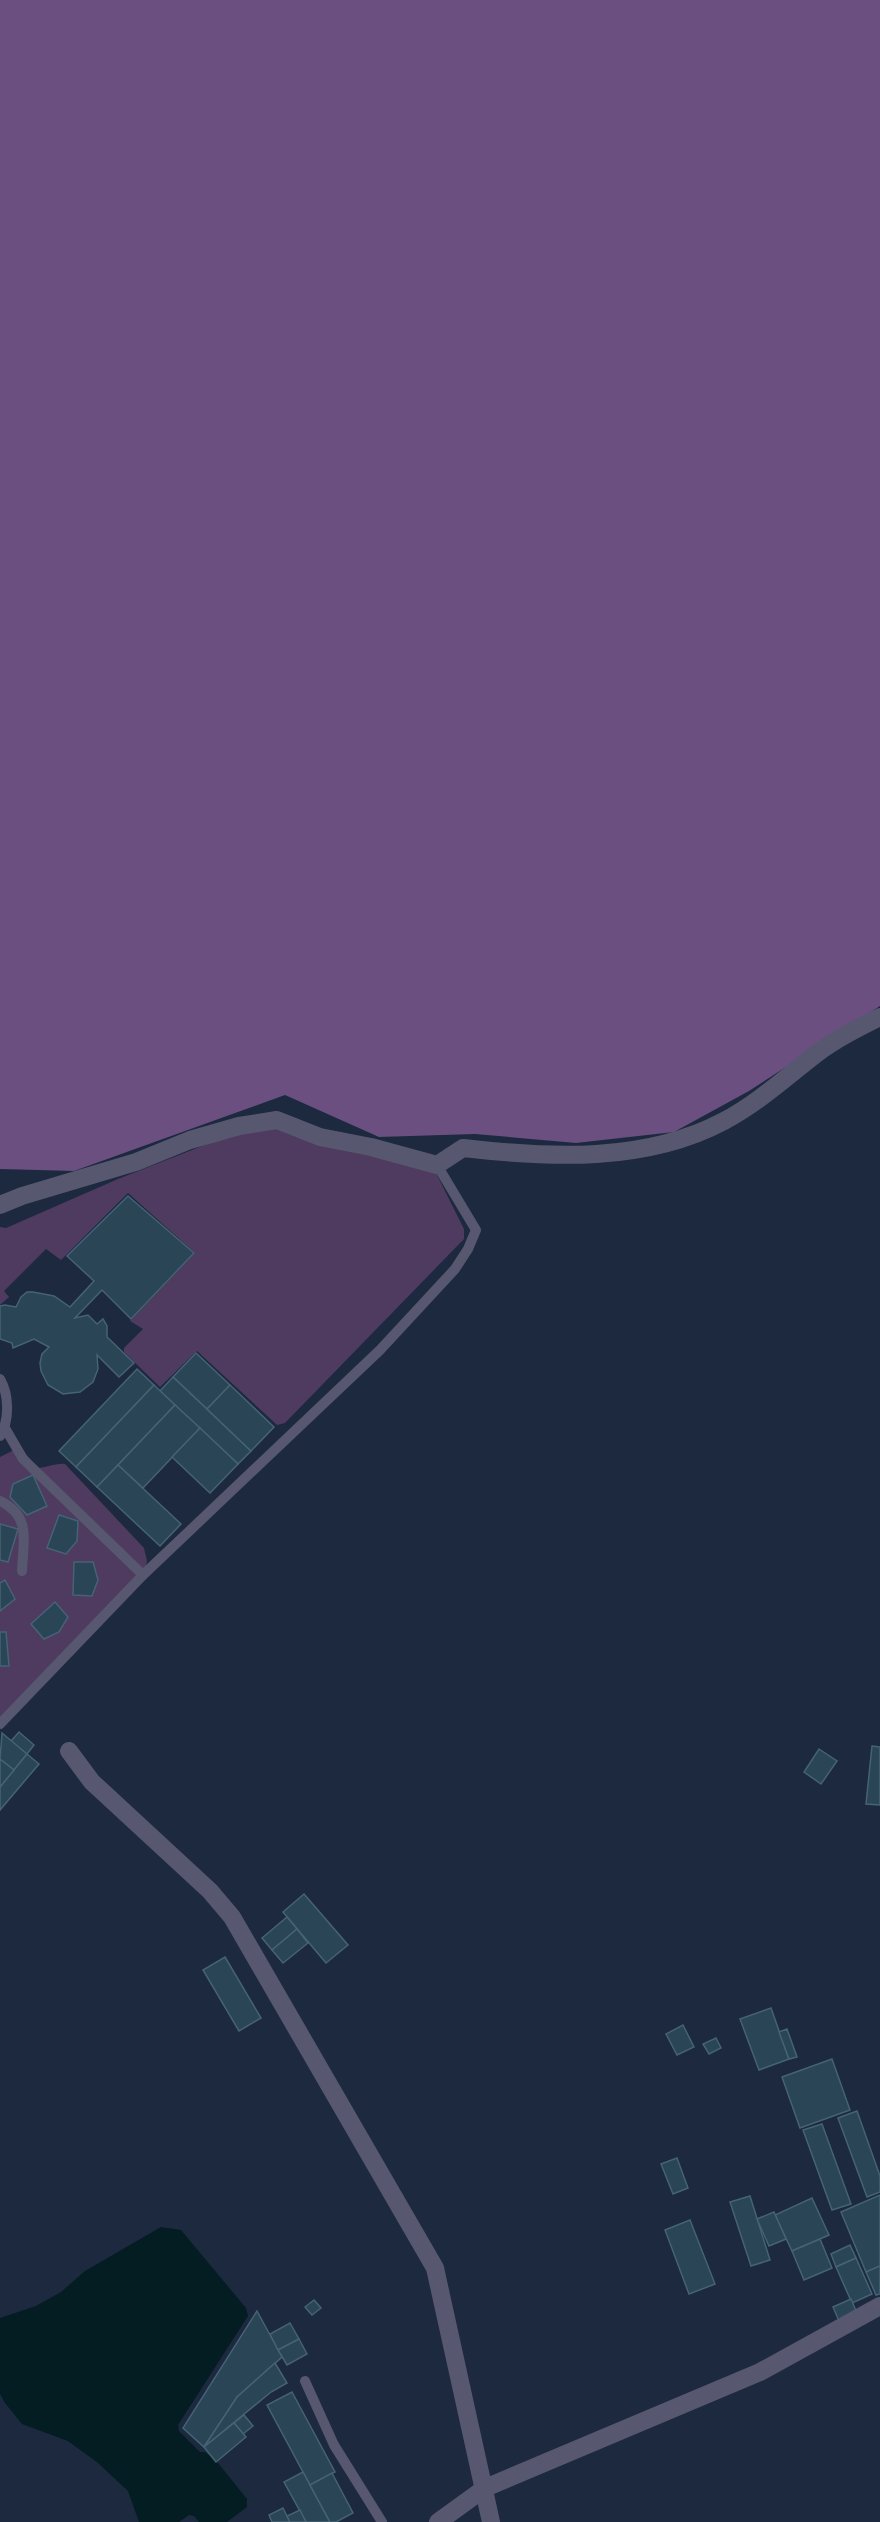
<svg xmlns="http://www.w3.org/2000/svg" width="880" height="2522" viewBox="0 0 880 2522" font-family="'Roboto Condensed',sans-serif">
  <rect width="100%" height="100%" fill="#1c293f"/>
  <g fill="#4f3b5f">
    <path d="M 276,1124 L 434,1169 L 464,1229 L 464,1239 L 285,1423 L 277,1425 L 197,1351 L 160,1387 L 124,1352 L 124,1348 L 143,1329 L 130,1321 L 195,1253 L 128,1193 L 61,1260 L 46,1249 L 4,1291 L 9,1297 L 0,1305 L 0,1227 L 6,1228 L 118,1179 L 238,1132 Z"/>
    <path d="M 14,1450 L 25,1453 L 37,1468 C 47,1468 55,1463 65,1464 L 144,1548 L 147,1561 L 145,1571 L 0,1721 L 0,1457 Z"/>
  </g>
  <path fill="#6a4f80" d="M 0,0 L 880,0 L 880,1006 L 749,1091 L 674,1132 L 576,1143 L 475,1134 L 379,1137 L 285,1095 L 74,1171 L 0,1169 Z"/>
  <path fill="#031d22" d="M 161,2227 L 181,2230 L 246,2308 L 248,2316 L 178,2425 L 179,2431 L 200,2452 L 205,2452 L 218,2463 L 247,2499 L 247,2507 L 227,2522 L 199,2522 L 194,2516 L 189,2515 L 179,2522 L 139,2522 L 128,2491 L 98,2463 L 68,2441 L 22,2424 L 5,2403 L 0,2394 L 0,2318 L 36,2306 L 61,2292 L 85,2271 Z"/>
  <g fill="#294556" stroke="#456374" stroke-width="1.5">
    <path d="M 128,1196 L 194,1253 L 131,1319 L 102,1290 L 75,1318 L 88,1315 L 97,1324 L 103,1319 L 107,1326 L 107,1337 L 134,1363 L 119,1377 L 97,1355 L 98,1369 L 93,1382 L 80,1392 L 63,1394 L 48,1385 L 41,1371 L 40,1363 L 42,1354 L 49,1347 L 34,1339 L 13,1348 L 12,1343 L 0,1339 L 0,1306 L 5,1305 L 16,1307 L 21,1297 L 27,1292 L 33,1292 L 54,1296 L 70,1307 L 94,1281 L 67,1256 Z"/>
    <path d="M 196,1353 L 230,1385 L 207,1409 L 173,1377 Z"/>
    <path d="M 137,1369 L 154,1385 L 76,1467 L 59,1451 Z"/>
    <path d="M 173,1377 L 251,1451 L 238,1464 L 160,1391 Z"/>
    <path d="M 154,1385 L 175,1405 L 97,1487 L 76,1467 Z"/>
    <path d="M 230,1385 L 274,1427 L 251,1451 L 207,1409 Z"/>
    <path d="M 175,1405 L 200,1428 L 143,1488 L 118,1465 Z"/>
    <path d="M 200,1428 L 238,1464 L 210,1493 L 172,1457 Z"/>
    <path d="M 118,1465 L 181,1524 L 160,1546 L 97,1487 Z"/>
    <path d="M 33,1475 L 47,1506 L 27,1515 L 10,1497 L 13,1484 Z"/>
    <path d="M 59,1515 L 78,1521 L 77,1541 L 66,1554 L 47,1548 Z"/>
    <path d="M 0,1524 L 18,1529 L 8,1562 L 0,1560 Z"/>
    <path d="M 74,1562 L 93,1562 L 98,1580 L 92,1596 L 73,1595 Z"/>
    <path d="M 5,1580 L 15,1599 L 0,1611 L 0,1583 Z"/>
    <path d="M 55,1602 L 68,1617 L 59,1632 L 44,1639 L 31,1624 Z"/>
    <path d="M 0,1632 L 6,1632 L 9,1666 L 0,1666 Z"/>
    <path d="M 19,1732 L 34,1745 L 27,1754 L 11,1741 Z"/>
    <path d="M 2,1733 L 27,1754 L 14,1770 L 0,1759 Z"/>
    <path d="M 872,1746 L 880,1747 L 880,1805 L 866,1804 Z"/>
    <path d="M 819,1749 L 837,1761 L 821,1784 L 804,1772 Z"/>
    <path d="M 27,1754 L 39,1764 L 0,1810 L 0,1787 Z"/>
    <path d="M 0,1759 L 14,1770 L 0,1787 Z"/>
    <path d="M 304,1894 L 348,1945 L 326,1963 L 283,1912 Z"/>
    <path d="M 287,1917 L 297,1929 L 272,1950 L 262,1938 Z"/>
    <path d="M 297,1929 L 308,1943 L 283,1963 L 272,1950 Z"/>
    <path d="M 225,1957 L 261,2018 L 239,2031 L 203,1970 Z"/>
    <path d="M 771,2008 L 789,2059 L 759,2070 L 740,2019 Z"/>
    <path d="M 683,2025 L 694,2047 L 677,2055 L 666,2034 Z"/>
    <path d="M 787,2029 L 797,2057 L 789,2059 L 779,2032 Z"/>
    <path d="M 716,2038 L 721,2048 L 709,2054 L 703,2044 Z"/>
    <path d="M 832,2059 L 850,2110 L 800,2128 L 782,2077 Z"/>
    <path d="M 857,2111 L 880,2176 L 880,2192 L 867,2197 L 838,2118 Z"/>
    <path d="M 822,2124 L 851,2204 L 832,2210 L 803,2130 Z"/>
    <path d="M 677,2158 L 688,2188 L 673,2194 L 661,2164 Z"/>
    <path d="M 880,2195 L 880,2266 L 866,2272 L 841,2212 Z"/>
    <path d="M 750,2196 L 770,2260 L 751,2266 L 730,2202 Z"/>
    <path d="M 812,2198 L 829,2235 L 792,2251 L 775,2215 Z"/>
    <path d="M 774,2212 L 786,2239 L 769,2246 L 757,2219 Z"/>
    <path d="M 690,2220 L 715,2284 L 689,2294 L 665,2230 Z"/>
    <path d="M 820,2239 L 832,2268 L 804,2280 L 792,2251 Z"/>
    <path d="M 850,2245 L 856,2258 L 836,2267 L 831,2254 Z"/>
    <path d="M 856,2258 L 872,2294 L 852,2303 L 836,2267 Z"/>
    <path d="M 880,2266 L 880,2294 L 876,2295 L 866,2272 Z"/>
    <path d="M 851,2299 L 857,2313 L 839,2321 L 833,2307 Z"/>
    <path d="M 314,2300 L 321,2308 L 312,2315 L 305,2307 Z"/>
    <path d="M 257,2311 L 282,2357 L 237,2397 L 204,2447 L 183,2428 Z"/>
    <path d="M 290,2323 L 299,2339 L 278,2350 L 270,2334 Z"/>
    <path d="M 299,2339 L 307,2354 L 287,2365 L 278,2350 Z"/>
    <path d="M 275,2363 L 287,2383 L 271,2392 L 204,2447 L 237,2397 Z"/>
    <path d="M 292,2392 L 335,2472 L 310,2485 L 267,2405 Z"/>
    <path d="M 244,2415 L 253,2426 L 243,2434 L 234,2423 Z"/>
    <path d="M 234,2423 L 246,2437 L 216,2462 L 204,2447 Z"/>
    <path d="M 303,2472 L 310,2485 L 330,2522 L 306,2522 L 284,2482 Z"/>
    <path d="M 332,2473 L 353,2513 L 336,2522 L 330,2522 L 310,2485 Z"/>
    <path d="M 283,2508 L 290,2522 L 272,2522 L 269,2515 Z"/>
    <path d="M 300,2510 L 306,2522 L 290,2522 L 287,2516 Z"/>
  </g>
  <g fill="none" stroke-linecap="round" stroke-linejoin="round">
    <g stroke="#57586f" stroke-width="10">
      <path d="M 0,1379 C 9,1394 10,1420 0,1436"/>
      <path d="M 5,1428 L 23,1459 L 143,1575"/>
      <path d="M 0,1501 C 32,1516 23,1542 22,1571"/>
      <path d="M 0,1724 L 143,1575 L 380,1350 L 455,1269 L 468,1249 L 476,1230 L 437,1165"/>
      <path d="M 305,2381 L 334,2445 L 382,2522"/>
    </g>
    <g stroke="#57586f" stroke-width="18">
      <path d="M 0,1205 L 22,1196 L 136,1162 L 190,1140 L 239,1126 L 277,1120 L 320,1137 L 371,1147 L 437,1165 L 463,1148 C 550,1158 645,1163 724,1121 C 758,1103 786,1077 816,1054 C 836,1039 858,1028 880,1017"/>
      <path d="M 69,1751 L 92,1782 L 210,1891 L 232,1917 L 435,2268 L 491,2522"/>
      <path d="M 438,2522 L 485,2488 L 760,2372 L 880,2306"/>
    </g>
  </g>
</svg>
